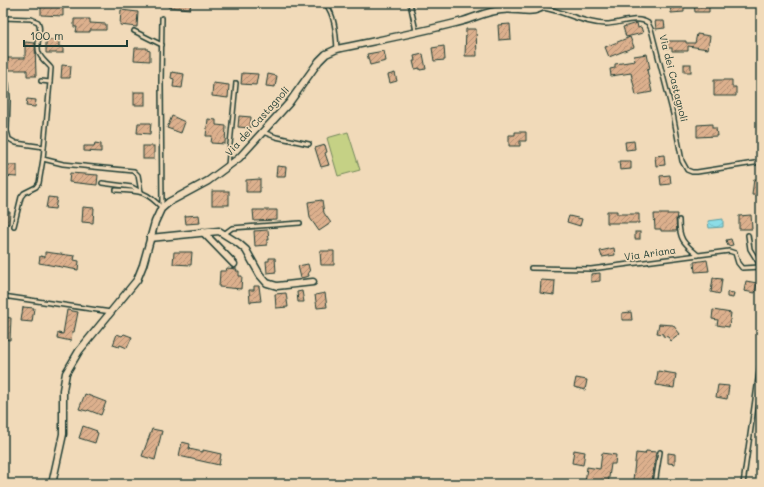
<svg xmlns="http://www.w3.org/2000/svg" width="764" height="487" viewBox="0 0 764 487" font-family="Mali,sans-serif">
  <defs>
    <pattern id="water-waves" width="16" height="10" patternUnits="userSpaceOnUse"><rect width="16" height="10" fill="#8cdde7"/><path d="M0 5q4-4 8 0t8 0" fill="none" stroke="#78bfc7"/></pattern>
    <pattern id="building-hatch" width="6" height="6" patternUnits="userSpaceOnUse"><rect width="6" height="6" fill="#dcb08d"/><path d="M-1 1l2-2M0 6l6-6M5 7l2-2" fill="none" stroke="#b29074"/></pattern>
  </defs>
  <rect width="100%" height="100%" fill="#f1dab9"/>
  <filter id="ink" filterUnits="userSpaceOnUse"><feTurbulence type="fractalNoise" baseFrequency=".025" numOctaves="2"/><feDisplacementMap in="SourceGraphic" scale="8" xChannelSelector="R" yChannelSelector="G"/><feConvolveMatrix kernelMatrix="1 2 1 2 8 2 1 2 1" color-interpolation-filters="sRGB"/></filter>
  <g filter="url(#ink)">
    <path fill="#c5d185" stroke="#72875c" d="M 348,132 L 360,170 L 338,176 L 327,138 Z"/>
    <path fill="url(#water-waves)" stroke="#609d9f" d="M 723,219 L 723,227 L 709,228 L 708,221 Z"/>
    <g fill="url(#building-hatch)" stroke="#1f3d34">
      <path d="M 41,3 L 63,3 L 63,16 L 41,15 Z"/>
      <path d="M 168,3 L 191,3 L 190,9 L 168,7 Z"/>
      <path d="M 670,3 L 684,3 L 684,12 L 671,13 Z"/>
      <path d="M 694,3 L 709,3 L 709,12 L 695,12 Z"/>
      <path d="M 121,10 L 138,12 L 137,27 L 120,25 Z"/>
      <path d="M 74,19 L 90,19 L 90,23 L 106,24 L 106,30 L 90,30 L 90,32 L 76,32 L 77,27 L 74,27 Z"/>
      <path d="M 655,21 L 664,21 L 665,28 L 656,29 Z"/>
      <path d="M 637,23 L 638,28 L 641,27 L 643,33 L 626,37 L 623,27 Z"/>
      <path d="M 510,24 L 511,39 L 499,40 L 498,25 Z"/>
      <path d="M 466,29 L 476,29 L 477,56 L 465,56 Z"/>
      <path d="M 697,34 L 710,36 L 708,49 L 688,46 L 688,51 L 672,51 L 672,48 L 665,48 L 665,41 L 686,41 L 686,43 L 695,43 Z"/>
      <path d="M 630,37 L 634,47 L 609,57 L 605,47 Z"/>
      <path d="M 46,40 L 59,40 L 59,47 L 63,47 L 63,53 L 46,53 Z"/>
      <path d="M 25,42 L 35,43 L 36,76 L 27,76 L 27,70 L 7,70 L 7,58 L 25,58 Z"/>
      <path d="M 444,46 L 445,60 L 434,61 L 432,48 Z"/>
      <path d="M 135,48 L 147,48 L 147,50 L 150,51 L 150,61 L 134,60 Z"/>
      <path d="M 384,51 L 386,61 L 370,65 L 367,54 Z"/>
      <path d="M 423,54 L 426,69 L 420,70 L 420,68 L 415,69 L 413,61 L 415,61 L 414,56 Z"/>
      <path d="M 647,54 L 650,69 L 647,70 L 652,92 L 636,95 L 631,73 L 611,76 L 610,69 L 615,68 L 615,64 L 635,61 L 634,56 Z"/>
      <rect x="684" y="64" width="7" height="8"/>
      <path d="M 62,65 L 71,66 L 70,78 L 61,78 Z"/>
      <path d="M 172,72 L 184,74 L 182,88 L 173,87 L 174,79 L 171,78 Z"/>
      <path d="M 242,73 L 258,74 L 256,85 L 241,84 Z"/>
      <path d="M 395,73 L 397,81 L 390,83 L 388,75 Z"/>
      <path d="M 268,74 L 277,76 L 275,87 L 266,86 Z"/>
      <path d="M 714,80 L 732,80 L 732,87 L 736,87 L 736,96 L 714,96 Z"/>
      <path d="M 213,83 L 229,85 L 228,98 L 212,96 Z"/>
      <rect x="134" y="92" width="11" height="13"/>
      <path d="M 27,99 L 36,100 L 35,107 L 26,106 Z"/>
      <path d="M 172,116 L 185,122 L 181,133 L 167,128 Z"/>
      <path d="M 239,116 L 251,117 L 250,128 L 238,127 Z"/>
      <path d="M 208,119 L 216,120 L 216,125 L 226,126 L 225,144 L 211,143 L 212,136 L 206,136 Z"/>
      <path d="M 138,123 L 151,123 L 150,134 L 137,133 Z"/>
      <path d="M 712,124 L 712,128 L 716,128 L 717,136 L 697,137 L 697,125 Z"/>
      <path d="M 515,132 L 526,132 L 526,141 L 520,141 L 520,146 L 509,146 L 509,135 L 515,135 Z"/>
      <path d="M 634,141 L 635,149 L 626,150 L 625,142 Z"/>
      <path d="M 95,143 L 101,144 L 101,152 L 84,151 L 84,146 L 94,146 Z"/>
      <path d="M 325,145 L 327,152 L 325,153 L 329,165 L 321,167 L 315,148 Z"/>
      <rect x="143" y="146" width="11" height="13"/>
      <path d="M 664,155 L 665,165 L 656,166 L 655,156 Z"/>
      <path d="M 619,161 L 631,161 L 631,169 L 620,170 Z"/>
      <path d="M 3,165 L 17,165 L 17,177 L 3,176 Z"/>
      <path d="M 277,166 L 286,167 L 285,177 L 276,177 Z"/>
      <path d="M 70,173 L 98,175 L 97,185 L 69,182 Z"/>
      <path d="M 670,175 L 671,184 L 661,185 L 660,176 Z"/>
      <path d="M 260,179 L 260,192 L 246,192 L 246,180 Z"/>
      <path d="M 754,179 L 761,180 L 761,196 L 752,195 Z"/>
      <rect x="212" y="191" width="17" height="14"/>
      <path d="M 48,197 L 57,198 L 55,209 L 46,208 Z"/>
      <path d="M 322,200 L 324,213 L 331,223 L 319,231 L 310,218 L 308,202 Z"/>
      <path d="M 83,207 L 94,208 L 93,223 L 82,222 Z"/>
      <path d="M 253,210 L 277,210 L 277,220 L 254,221 Z"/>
      <path d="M 607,211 L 617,211 L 617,214 L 639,214 L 639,223 L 607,223 Z"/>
      <path d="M 3,212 L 10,212 L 9,224 L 3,224 Z"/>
      <path d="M 654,214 L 677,214 L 676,220 L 677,231 L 661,231 L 661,229 L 655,229 Z"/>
      <path d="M 199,215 L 200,223 L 186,224 L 185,216 Z"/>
      <path d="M 751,215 L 752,229 L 739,229 L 739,216 Z"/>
      <path d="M 569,216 L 582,219 L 580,226 L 567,222 Z"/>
      <path d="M 268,230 L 269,240 L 267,240 L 267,245 L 255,246 L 254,231 Z"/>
      <rect x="635" y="232" width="5" height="7"/>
      <path d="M 731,239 L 733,245 L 728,246 L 726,240 Z"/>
      <path d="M 614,248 L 615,255 L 602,257 L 600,251 Z"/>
      <path d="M 320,251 L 334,251 L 334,265 L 321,265 Z"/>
      <path d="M 45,252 L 75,256 L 74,260 L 79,261 L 78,270 L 39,263 L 40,256 L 45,257 Z"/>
      <path d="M 174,252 L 192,252 L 191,265 L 173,264 Z"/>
      <path d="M 269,258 L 275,258 L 276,272 L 267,273 L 266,261 L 269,261 Z"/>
      <path d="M 707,260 L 709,271 L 695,272 L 694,262 Z"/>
      <path d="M 308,264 L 310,272 L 308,272 L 309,276 L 301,278 L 298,266 Z"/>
      <path d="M 227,268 L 237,269 L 236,271 L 239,271 L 239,276 L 242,276 L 241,289 L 219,287 L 220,271 L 226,271 Z"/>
      <path d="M 600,273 L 600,281 L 591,282 L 591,274 Z"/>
      <path d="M 713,278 L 722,279 L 720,294 L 711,292 Z"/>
      <path d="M 541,280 L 555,281 L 554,295 L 540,293 Z"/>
      <path d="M 746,281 L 757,283 L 755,293 L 744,291 Z"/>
      <path d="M 254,286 L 259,286 L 261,301 L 250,302 L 249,290 L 254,290 Z"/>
      <path d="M 302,291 L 304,302 L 298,302 L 297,292 Z"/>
      <path d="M 727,292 L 734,293 L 733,298 L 727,297 Z"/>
      <path d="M 286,293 L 288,307 L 276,308 L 275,294 Z"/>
      <path d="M 325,293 L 327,307 L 317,308 L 315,295 Z"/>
      <path d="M 23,307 L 34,308 L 32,322 L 21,321 Z"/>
      <path d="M 67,310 L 78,312 L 74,332 L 72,332 L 71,341 L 57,338 L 58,333 L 63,334 Z"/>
      <path d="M 713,310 L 731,313 L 729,327 L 717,325 L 718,320 L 712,319 Z"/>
      <path d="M 631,312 L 632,320 L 622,320 L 622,313 Z"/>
      <path d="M 3,317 L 11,318 L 10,340 L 3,339 Z"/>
      <path d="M 659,324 L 673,325 L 680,334 L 671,341 L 668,337 L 663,336 L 663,334 L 657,333 Z"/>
      <path d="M 117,334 L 122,336 L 124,334 L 132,337 L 127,348 L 120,345 L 119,347 L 113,345 Z"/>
      <path d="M 658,371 L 676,374 L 674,388 L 656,385 Z"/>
      <path d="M 576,378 L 587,380 L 585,390 L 574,387 Z"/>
      <path d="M 718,385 L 729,386 L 727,399 L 716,397 Z"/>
      <path d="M 85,394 L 106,402 L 101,415 L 88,410 L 87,411 L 79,409 Z"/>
      <path d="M 83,426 L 97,431 L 96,432 L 98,433 L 95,443 L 79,438 Z"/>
      <path d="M 152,429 L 162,431 L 155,460 L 142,456 Z"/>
      <path d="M 182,442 L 190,444 L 189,449 L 203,452 L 203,450 L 221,454 L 219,465 L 179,456 Z"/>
      <path d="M 574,450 L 585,452 L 583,465 L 572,463 Z"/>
      <path d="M 646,451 L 656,452 L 652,482 L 633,480 L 636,453 L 645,454 Z"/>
      <path d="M 602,453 L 616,455 L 615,464 L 611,464 L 608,484 L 585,483 L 587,467 L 600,469 Z"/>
      <path d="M 668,453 L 675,454 L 675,464 L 668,463 Z"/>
    </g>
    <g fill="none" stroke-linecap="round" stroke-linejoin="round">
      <g stroke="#1f3d34" stroke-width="6">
        <g id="service">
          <path d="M 325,3 C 335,15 336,34 337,49"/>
          <path d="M 410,3 L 416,31"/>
          <path d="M 543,8 C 564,11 584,24 606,24 C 619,24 637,15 648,23 L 651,29 L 673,114 L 682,161 L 687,170 L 692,172 L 697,172 L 761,162"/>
          <path d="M 3,18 L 31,19 L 38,22 C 43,31 35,43 39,53 C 41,59 47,63 51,68 L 50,82"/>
          <path d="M 134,31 L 162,45"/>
          <path d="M 41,81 L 50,82 L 43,159 L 63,164 L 134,171 L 138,175 L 141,192"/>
          <path d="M 7,84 L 8,99 L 7,131 L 9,139 L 16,143 L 44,147"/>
          <path d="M 263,132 L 276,137 L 309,144"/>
          <path d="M 228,165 L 236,83"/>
          <path d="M 102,183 L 132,187 L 141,192"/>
          <path d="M 116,190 C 139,191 145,190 162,208"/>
          <path d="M 162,208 L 161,82 L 162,18"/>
          <path d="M 679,220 C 679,240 684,243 698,255"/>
          <path d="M 14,226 L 21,197 L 24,193 L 36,187 L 39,183 L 43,159"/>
          <path d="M 224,234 L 232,228 L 300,223"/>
          <path d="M 748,235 L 750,249 L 761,267"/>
          <path d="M 531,268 L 591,269 L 729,251 L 735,253 L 738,263 L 742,268 L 761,267"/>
          <path d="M 3,296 L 111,312"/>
          <path d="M 655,484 L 660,452"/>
          <path d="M 743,484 L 761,358"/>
        </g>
      </g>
      <g stroke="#1f3d34" stroke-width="9">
        <g id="minor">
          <path d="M 203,232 L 234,264"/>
          <path d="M 150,238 L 219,231 L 238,243 L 246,250 L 260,275 L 267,283 L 277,286 L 313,282"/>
          <path d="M 52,484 L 63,434 L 63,390 L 66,373 L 79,351 L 137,280 L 143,265 L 155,222 L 161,209 L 169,202 L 208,181 L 239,158 L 289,103 L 319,61 L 326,54 L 337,49 C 379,40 422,32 463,21 C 476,17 488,11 501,10 C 517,7 536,17 547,3"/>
        </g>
      </g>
      <use href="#service" stroke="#f1dab9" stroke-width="3"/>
      <use href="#minor" stroke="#f1dab9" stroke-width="6"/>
    </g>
  </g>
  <g text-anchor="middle" stroke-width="3.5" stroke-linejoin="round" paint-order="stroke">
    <g font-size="10" fill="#1f3d34" stroke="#f1dab9">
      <text transform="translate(674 78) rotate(76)" y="4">Via dei Castagnoli</text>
      <text transform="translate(257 121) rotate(-48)" y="4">Via dei Castagnoli</text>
      <text transform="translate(650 253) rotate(-8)" y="4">Via Ariana</text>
    </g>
  </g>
  <rect width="764" height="487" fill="none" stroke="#f1dab9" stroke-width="16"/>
  <rect x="8" y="8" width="748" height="471" fill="none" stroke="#1f3d34" stroke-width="1.5" filter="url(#ink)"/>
  <path d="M24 40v6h103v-6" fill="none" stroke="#1f3d34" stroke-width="2"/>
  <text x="30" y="40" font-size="12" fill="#1f3d34" stroke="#f1dab9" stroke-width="3" paint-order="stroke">100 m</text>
</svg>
